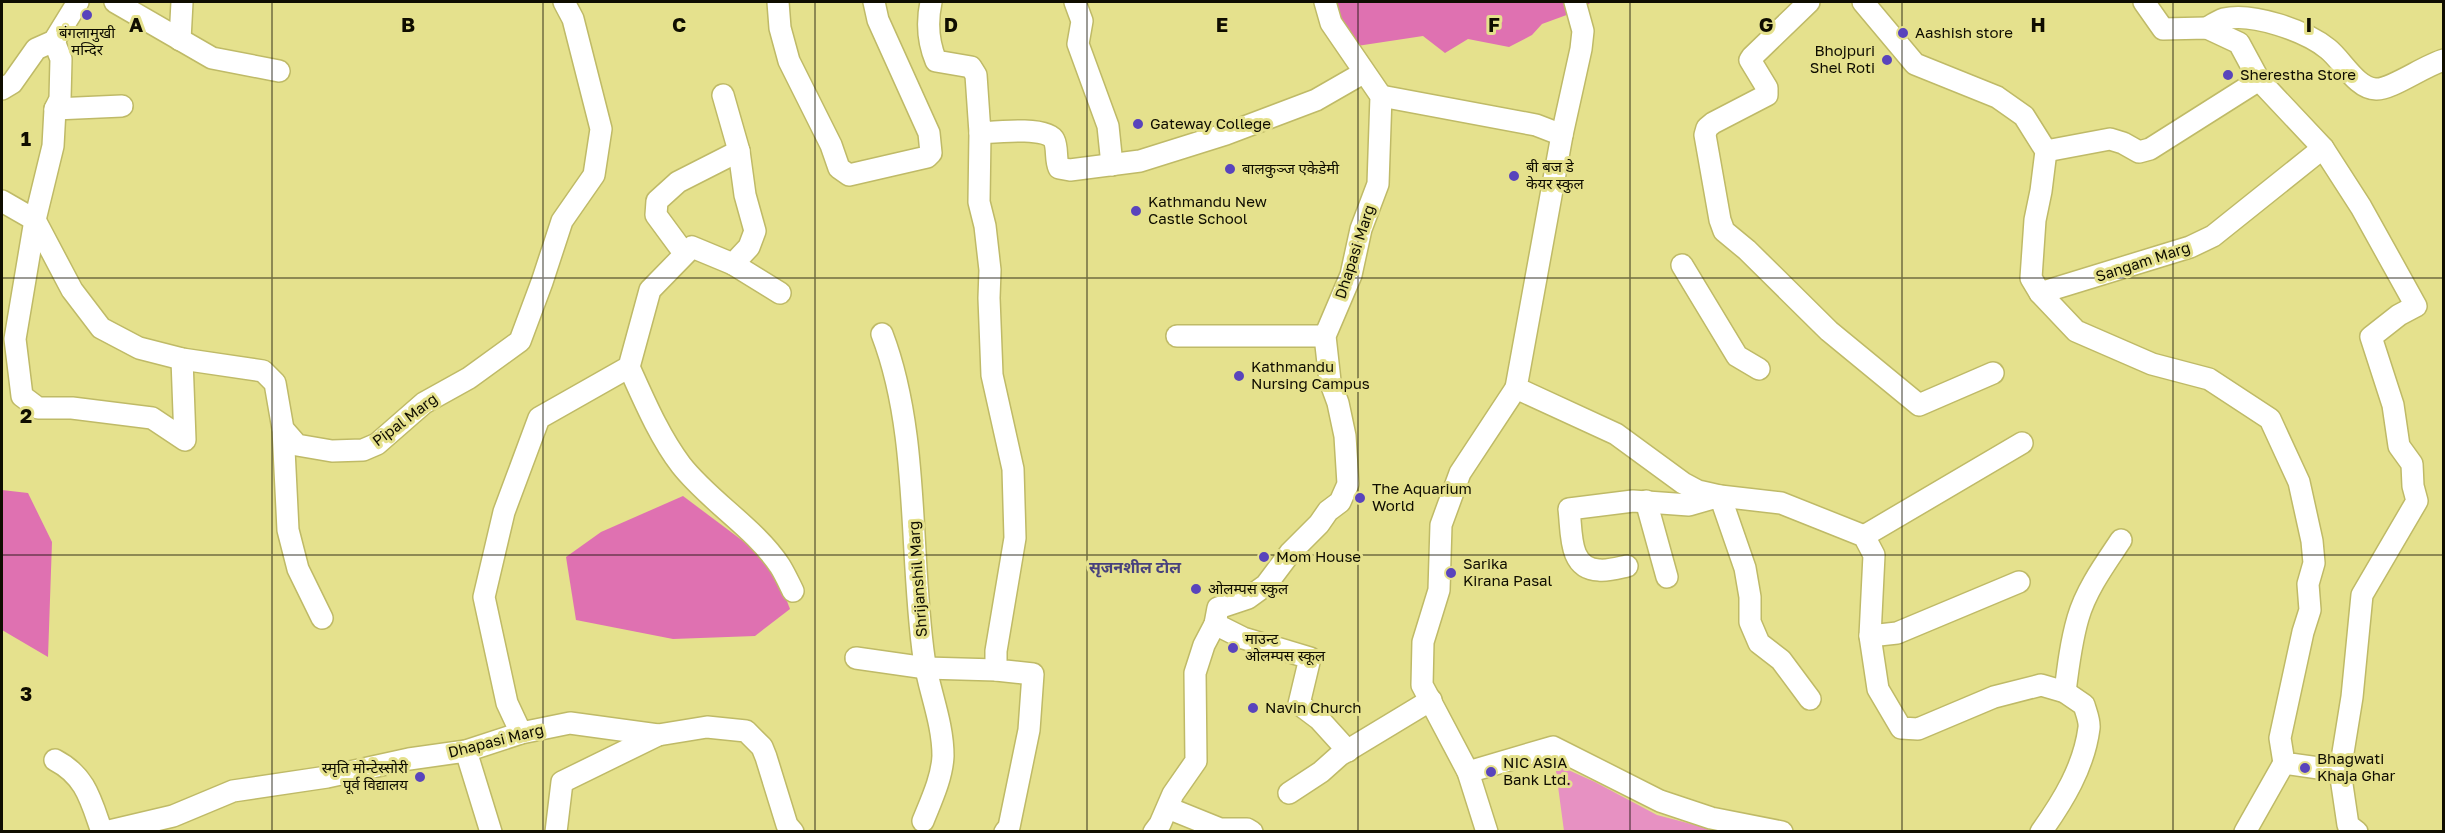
<svg xmlns="http://www.w3.org/2000/svg" width="2445" height="833" viewBox="0 0 2445 833" font-family="'Golos Text','Noto Sans Devanagari',sans-serif">
  <rect width="100%" height="100%" fill="#e5e18d"/>
  <path fill="#e791c2" d="M 1555,764 L 1595,782 L 1657,815 L 1718,831 L 1564,831 Z"/>
  <g fill="#df71b1">
    <path d="M 1334,2 L 1591,2 L 1583,9 L 1542,24 L 1532,35 L 1509,47 L 1468,39 L 1445,53 L 1423,36 L 1357,46 L 1334,7 Z"/>
    <path d="M 2,490 L 28,493 L 52,542 L 48,657 L 2,630 L 3,553 L 2,552 Z"/>
    <path d="M 683,496 L 747,544 L 778,578 L 790,609 L 755,636 L 673,639 L 576,620 L 566,557 L 601,532 Z"/>
  </g>
  <g fill="none" stroke-linecap="round" stroke-linejoin="round">
    <g stroke="#bfba67" stroke-width="24">
      <g id="minor">
        <path d="M 115,2 L 212,58 L 279,71"/>
        <path d="M 778,2 L 780,28 L 789,61 L 831,145 L 839,168 L 849,175 L 927,157 L 931,153 L 929,133 L 878,20 L 874,2"/>
        <path d="M 931,2 C 927,21 928,42 936,61 L 971,67 L 976,75 L 980,133 C 994,132 1048,126 1054,140 C 1058,148 1055,159 1059,168 L 1070,170 L 1140,161 L 1226,134 L 1316,100 L 1363,73"/>
        <path d="M 1075,2 L 1082,21 L 1078,44 L 1108,126 L 1112,165"/>
        <path d="M 1809,2 L 1752,57 L 1750,60 L 1767,88 L 1767,95 L 1713,123 L 1707,128 L 1705,135 L 1720,220 L 1724,231 L 1747,250 L 1829,331 L 1919,405 L 1993,373"/>
        <path d="M 1863,2 L 1915,64 L 1997,97 L 2024,116 L 2046,151 L 2041,191 L 2035,220 L 2031,278 L 2040,293 L 2076,331 L 2152,364 L 2209,379 L 2270,419 L 2299,482 L 2312,541 L 2314,563 L 2308,584 L 2310,610 L 2303,632 L 2280,738 L 2284,763 L 2340,771"/>
        <path d="M 2144,2 L 2163,29 L 2207,28 L 2239,43 L 2259,80 L 2323,148 L 2361,207 L 2416,306 L 2399,315 L 2371,337 L 2393,405 L 2399,446 L 2412,464 L 2413,486 L 2417,501 L 2362,595 L 2352,697 L 2340,771 L 2348,825 L 2357,832"/>
        <path d="M 2207,28 C 2212,25 2218,21 2224,19 C 2252,12 2306,31 2328,49 C 2342,60 2357,89 2376,89 C 2391,90 2425,65 2444,60"/>
        <path d="M 180,40 L 182,2"/>
        <path d="M 54,41 L 61,59 L 60,99 L 55,109 L 53,146 L 35,220 L 15,339 L 22,396 L 38,408 L 72,408 L 152,418 L 185,440 L 182,359"/>
        <path d="M 2,89 L 12,83 L 36,49 L 54,41 L 78,2"/>
        <path d="M 1381,96 L 1536,125 L 1562,135 L 1516,388 L 1616,434 L 1683,483 L 1698,491 L 1720,496 L 1781,503 L 1864,536 L 1874,555 L 1870,636 L 1897,633 L 2019,582"/>
        <path d="M 55,109 L 122,106"/>
        <path d="M 980,133 L 979,202 L 985,226 L 990,270 L 989,298 L 992,375 L 1013,469 L 1015,538 L 996,651 L 996,670 L 1033,674 L 1029,730 L 1009,827 L 1005,832"/>
        <path d="M 1562,135 L 1581,49 L 1583,31 L 1575,2"/>
        <path d="M 2046,151 L 2110,139 L 2123,143 L 2139,152 L 2150,149 L 2259,80"/>
        <path d="M 2,201 L 35,220 L 72,290 L 101,328 L 139,348 L 182,359 L 263,371 L 275,383 L 283,429 L 297,445 L 332,451 L 363,450 L 377,444 L 424,403 L 469,378 L 520,341 L 542,282 L 562,221 L 594,175 L 601,129 L 573,19 L 564,2"/>
        <path d="M 684,253 L 656,215 L 657,201 L 678,182 L 739,151"/>
        <path d="M 733,264 L 780,293"/>
        <path d="M 1682,265 L 1737,356 L 1759,369"/>
        <path d="M 2040,293 L 2190,247 L 2213,236 L 2323,148"/>
        <path d="M 882,334 C 920,433 909,554 924,658 C 929,691 943,722 943,756 C 942,778 931,801 923,821"/>
        <path d="M 1177,336 L 1325,336"/>
        <path d="M 629,367 C 644,400 659,436 681,465 C 709,501 755,528 780,566 C 785,574 789,583 793,591"/>
        <path d="M 283,429 L 288,530 L 298,569 L 322,618"/>
        <path d="M 1646,501 L 1667,577"/>
        <path d="M 1864,536 L 2022,443"/>
        <path d="M 1627,566 C 1618,568 1608,571 1599,570 C 1568,569 1572,532 1569,509 L 1633,501 L 1689,505 L 1720,496 L 1745,568 L 1750,597 L 1750,622 L 1759,643 L 1781,660 L 1810,699"/>
        <path d="M 1215,624 L 1243,638 L 1310,658 L 1299,704 L 1319,719 L 1348,751"/>
        <path d="M 1870,636 L 1878,689 L 1901,728 L 1918,729 L 1994,697 L 2041,685 L 2065,692 L 2084,705 C 2086,712 2090,721 2089,728 C 2084,767 2063,801 2041,832"/>
        <path d="M 856,658 L 926,668 L 996,670"/>
        <path d="M 2065,692 C 2068,667 2071,642 2078,618 C 2086,590 2105,564 2121,540"/>
        <path d="M 521,733 L 507,703 L 484,597 L 504,512 L 539,418 L 629,367 L 650,290 L 692,247 L 733,264 L 749,247 L 755,231 L 745,195 L 739,151 L 723,95"/>
        <path d="M 466,751 L 491,832"/>
        <path d="M 55,760 C 86,776 91,801 102,832"/>
        <path d="M 1468,772 L 1553,747 L 1660,801 L 1711,818 L 1782,832"/>
        <path d="M 1289,793 L 1321,772 L 1340,755 L 1431,700"/>
        <path d="M 1168,808 L 1220,829 L 1247,829 L 1252,832"/>
        <path d="M 105,832 L 173,816 L 233,791 L 327,777 L 409,759 L 466,751 L 521,733 L 570,723 L 658,735 L 707,727 L 746,731 L 762,747 L 766,757 L 787,825 L 793,832"/>
        <path d="M 556,832 L 562,782 L 658,735"/>
        <path d="M 1154,832 L 1160,824 L 1173,794 L 1196,761 L 1195,673 L 1204,645 L 1215,624 L 1218,608 L 1248,598 L 1266,585 L 1290,553 L 1319,524 L 1328,511 L 1340,502 L 1348,484 L 1345,436 L 1338,403 L 1330,381 L 1325,336 L 1351,275 L 1361,229 L 1378,184 L 1381,96 L 1331,23 L 1325,2"/>
        <path d="M 1487,832 L 1468,772 L 1422,685 L 1423,642 L 1439,590 L 1441,525 L 1460,473 L 1516,388"/>
        <path d="M 2245,832 L 2284,763"/>
      </g>
    </g>
    <use href="#minor" stroke="#fff" stroke-width="21"/>
  </g>
  <path fill="none" stroke="#0f0d00" stroke-width="1.5" stroke-opacity="0.55" d="M 272,2 L 272,832M 543,2 L 543,832M 815,2 L 815,832M 1087,2 L 1087,832M 1358,2 L 1358,832M 1630,2 L 1630,832M 1902,2 L 1902,832M 2173,2 L 2173,832M 2,278 L 2444,278M 2,555 L 2444,555"/>
  <g fill="#5944bc" stroke="#e5e18d" stroke-width="2">
    <circle cx="87" cy="15" r="6"/>
    <circle cx="1903" cy="33" r="6"/>
    <circle cx="1887" cy="60" r="6"/>
    <circle cx="2228" cy="75" r="6"/>
    <circle cx="1138" cy="124" r="6"/>
    <circle cx="1230" cy="169" r="6"/>
    <circle cx="1514" cy="176" r="6"/>
    <circle cx="1136" cy="211" r="6"/>
    <circle cx="1239" cy="376" r="6"/>
    <circle cx="1360" cy="498" r="6"/>
    <circle cx="1264" cy="557" r="6"/>
    <circle cx="1451" cy="573" r="6"/>
    <circle cx="1196" cy="589" r="6"/>
    <circle cx="1233" cy="648" r="6"/>
    <circle cx="1253" cy="708" r="6"/>
    <circle cx="2305" cy="768" r="6"/>
    <circle cx="1491" cy="772" r="6"/>
    <circle cx="420" cy="777" r="6"/>
  </g>
  <g text-anchor="middle" stroke-width="6" stroke-linejoin="round" paint-order="stroke">
    <g font-size="15" fill="#0f0d00" stroke="#e5e18d" text-anchor="start">
      <text x="87" y="38" text-anchor="middle">बंगलामुखी<tspan x="87" dy="17">मन्दिर</tspan></text>
      <text x="1915" y="38">Aashish store</text>
      <text x="1875" y="56" text-anchor="end">Bhojpuri<tspan x="1875" dy="17">Shel Roti</tspan></text>
      <text x="2240" y="80">Sherestha Store</text>
      <text x="1150" y="129">Gateway College</text>
      <text x="1526" y="172">बी बज डे<tspan x="1526" dy="17">केयर स्कुल</tspan></text>
      <text x="1242" y="174">बालकुञ्ज एकेडेमी</text>
      <text x="1148" y="207">Kathmandu New<tspan x="1148" dy="17">Castle School</tspan></text>
      <text x="1251" y="372">Kathmandu<tspan x="1251" dy="17">Nursing Campus</tspan></text>
      <text x="1372" y="494">The Aquarium<tspan x="1372" dy="17">World</tspan></text>
      <text x="1276" y="562">Mom House</text>
      <text x="1463" y="569">Sarika<tspan x="1463" dy="17">Kirana Pasal</tspan></text>
      <text x="1208" y="594">ओलम्पस स्कुल</text>
      <text x="1245" y="644">माउन्ट<tspan x="1245" dy="17">ओलम्पस स्कूल</tspan></text>
      <text x="1265" y="713">Navin Church</text>
      <text x="2317" y="764">Bhagwati<tspan x="2317" dy="17">Khaja Ghar</tspan></text>
      <text x="1503" y="768">NIC ASIA<tspan x="1503" dy="17">Bank Ltd.</tspan></text>
      <text x="408" y="773" text-anchor="end">स्मृति मोन्टेस्सोरी<tspan x="408" dy="17">पूर्व विद्यालय</tspan></text>
    </g>
    <g font-size="15" fill="#0f0d00" stroke="#e5e18d">
      <text transform="translate(1355 252) rotate(-72)" y="5">Dhapasi Marg</text>
      <text transform="translate(2143 262) rotate(-18)" y="5">Sangam Marg</text>
      <text transform="translate(405 420) rotate(-37)" y="5">Pipal Marg</text>
      <text transform="translate(918 579) rotate(-94)" y="5">Shrijanshil Marg</text>
      <text transform="translate(496 741) rotate(-14)" y="5">Dhapasi Marg</text>
    </g>
    <g font-size="16" font-weight="bold" fill="#47417e" stroke="#e5e18d">
      <text x="1135" y="573">सृजनशील टोल</text>
    </g>
  </g>
  <g font-size="20" text-anchor="middle" font-weight="bold" fill="#0f0d00" stroke="#e5e18d" stroke-width="6" stroke-linejoin="round" paint-order="stroke">
    <text x="136" y="32">A</text>
    <text x="408" y="32">B</text>
    <text x="679" y="32">C</text>
    <text x="951" y="32">D</text>
    <text x="1222" y="32">E</text>
    <text x="1494" y="32">F</text>
    <text x="1766" y="32">G</text>
    <text x="2038" y="32">H</text>
    <text x="2309" y="32">I</text>
    <text x="26" y="146">1</text>
    <text x="26" y="423">2</text>
    <text x="26" y="701">3</text>
  </g>
  <rect width="2445" height="833" fill="none" stroke="#0f0d00" stroke-width="6"/>
</svg>
